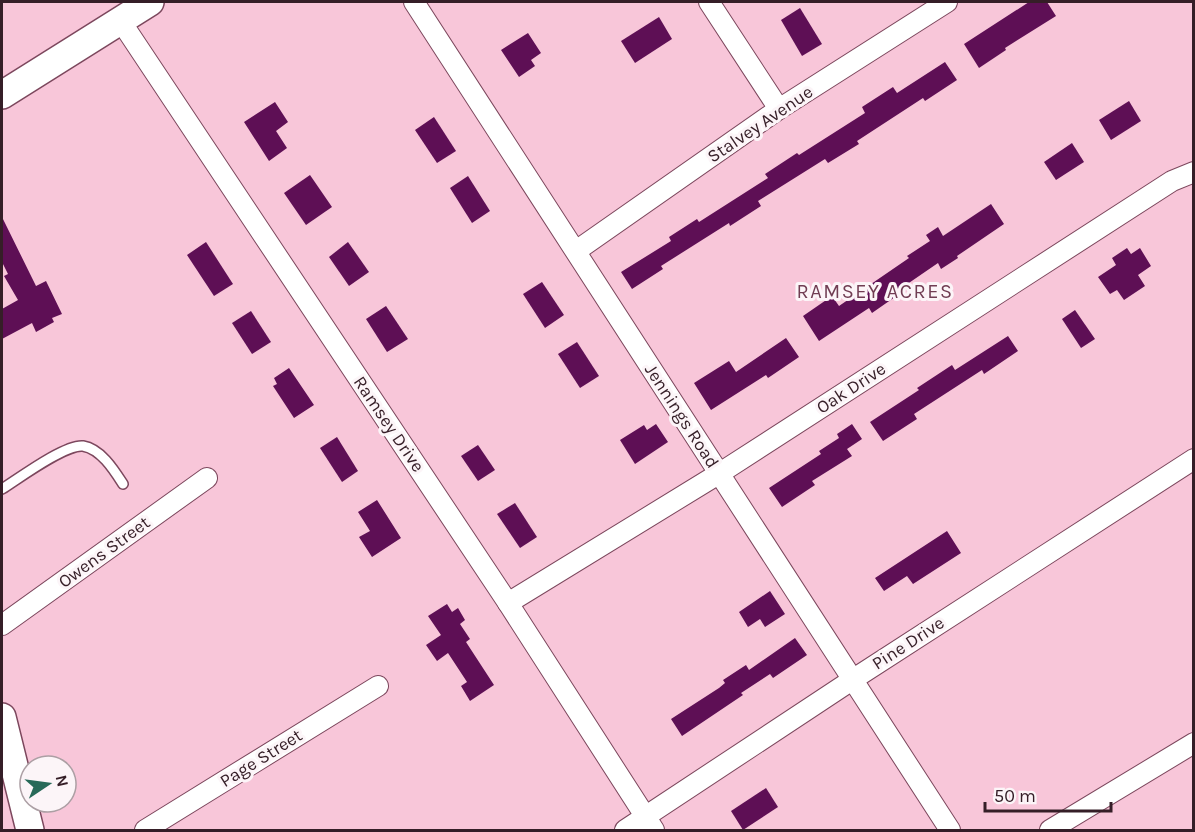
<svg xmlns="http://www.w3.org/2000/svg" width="1195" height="832" viewBox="0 0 1195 832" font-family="Karla,sans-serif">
  <rect width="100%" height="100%" fill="#f8c6d9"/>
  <g fill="#5e0f55">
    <path d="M 1029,2 L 1047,2 L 1056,16 L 1005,48 L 1006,50 L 979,68 L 964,44 Z"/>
    <path d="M 800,8 L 822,44 L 802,56 L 781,20 Z"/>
    <path d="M 659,17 L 672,39 L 635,63 L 621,41 Z"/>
    <path d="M 528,33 L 541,53 L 531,60 L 535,66 L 519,77 L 501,50 Z"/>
    <path d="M 945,62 L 957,80 L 925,101 L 923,98 L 857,141 L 859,144 L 828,163 L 825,159 L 758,201 L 761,206 L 730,226 L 729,223 L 661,266 L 663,269 L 632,289 L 621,272 L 671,241 L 669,237 L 697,219 L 699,222 L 768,178 L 765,174 L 797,153 L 799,155 L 865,113 L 862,107 L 893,87 L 897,93 Z"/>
    <path d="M 1129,101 L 1141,121 L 1111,140 L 1099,120 Z"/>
    <path d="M 275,102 L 288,122 L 276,131 L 287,148 L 269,161 L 244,122 Z"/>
    <path d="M 434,117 L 456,151 L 437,163 L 415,130 Z"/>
    <path d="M 1072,143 L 1084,162 L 1056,180 L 1044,162 Z"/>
    <path d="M 310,175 L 332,207 L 306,225 L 284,193 Z"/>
    <path d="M 468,176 L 490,211 L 472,223 L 450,188 Z"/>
    <path d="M 991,204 L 1004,224 L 957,256 L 958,258 L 941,269 L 938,263 L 903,287 L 905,290 L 872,313 L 869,308 L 819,341 L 803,316 L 832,296 L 839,306 L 909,258 L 907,256 L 930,241 L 926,235 L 938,227 L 943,236 Z"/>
    <path d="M 2,217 L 36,286 L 46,281 L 62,314 L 52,318 L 54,322 L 36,332 L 32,323 L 2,339 L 2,309 L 18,300 L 4,276 L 8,274 L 2,262 Z"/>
    <path d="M 206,242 L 233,284 L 214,296 L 187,255 Z"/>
    <path d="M 348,242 L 369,272 L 349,286 L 329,257 Z"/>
    <path d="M 1127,248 L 1131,254 L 1140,248 L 1151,266 L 1138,275 L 1145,286 L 1124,300 L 1117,290 L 1110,294 L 1098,277 L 1116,265 L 1112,258 Z"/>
    <path d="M 542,282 L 564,315 L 545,328 L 523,294 Z"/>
    <path d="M 386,306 L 408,339 L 387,352 L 366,319 Z"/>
    <path d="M 1075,310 L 1095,339 L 1081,348 L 1062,319 Z"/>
    <path d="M 251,311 L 271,342 L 252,354 L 232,323 Z"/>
    <path d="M 1008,336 L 1018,351 L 984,374 L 982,370 L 914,414 L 917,419 L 883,441 L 870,422 L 919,390 L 917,388 L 952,365 L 955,370 Z"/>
    <path d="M 786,338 L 799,357 L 768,378 L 766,375 L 711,410 L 694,383 L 729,361 L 736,372 Z"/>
    <path d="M 577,342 L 599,376 L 580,388 L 558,354 Z"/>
    <path d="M 289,368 L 314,405 L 294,418 L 273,386 L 277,384 L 274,378 Z"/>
    <path d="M 656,424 L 668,442 L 635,464 L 620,440 L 644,425 L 647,430 Z"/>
    <path d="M 852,424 L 862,439 L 847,449 L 852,456 L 812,481 L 815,485 L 782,507 L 769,488 L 821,454 L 819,451 L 839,438 L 837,434 Z"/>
    <path d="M 337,437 L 358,471 L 342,482 L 320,448 Z"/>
    <path d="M 478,445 L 495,470 L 478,481 L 461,456 Z"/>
    <path d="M 377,500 L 401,538 L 372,557 L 359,537 L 370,531 L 358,512 Z"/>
    <path d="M 515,503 L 537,537 L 520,548 L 497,514 Z"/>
    <path d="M 947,531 L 961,553 L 913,584 L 907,576 L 884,591 L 875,578 Z"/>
    <path d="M 770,591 L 785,614 L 765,627 L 760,619 L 748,627 L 739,612 Z"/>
    <path d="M 447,604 L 452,612 L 458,608 L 465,620 L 460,624 L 470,639 L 466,642 L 494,685 L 470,701 L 461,686 L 467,682 L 448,653 L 437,661 L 426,645 L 441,635 L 428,616 Z"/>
    <path d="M 795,638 L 807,655 L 773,678 L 770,674 L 741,693 L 743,695 L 682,736 L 671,719 L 719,688 L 725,683 L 723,680 L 746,665 L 749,670 Z"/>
    <path d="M 766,788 L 778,807 L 743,830 L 731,811 Z"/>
  </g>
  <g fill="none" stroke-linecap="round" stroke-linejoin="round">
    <g stroke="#7c475d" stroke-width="12">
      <path id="lane" d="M 2,489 C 18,479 65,444 83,446 C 101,449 114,470 123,484"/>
    </g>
    <g stroke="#7c475d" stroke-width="22">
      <g id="street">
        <path d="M 414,2 L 950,830"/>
        <path d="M 709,2 L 779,109"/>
        <path d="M 120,20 L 508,603 L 654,830"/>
        <path d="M 576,251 L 779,109 L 947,2"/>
        <path d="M 508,603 L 720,473 L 1172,181 L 1194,172"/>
        <path d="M 2,625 L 207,478"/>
        <path d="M 145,830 L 378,686"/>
        <path d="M 625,830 L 852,680 L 1194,459"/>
        <path d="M 1050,830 L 1194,743"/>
      </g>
    </g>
    <g stroke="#7c475d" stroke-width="30">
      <g id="secondary">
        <path d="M 2,95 L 150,2"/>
        <path d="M 2,717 L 30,830"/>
      </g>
    </g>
    <use href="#lane" stroke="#fff" stroke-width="9"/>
    <use href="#street" stroke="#fff" stroke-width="20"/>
    <use href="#secondary" stroke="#fff" stroke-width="27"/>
  </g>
  <g text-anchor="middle" stroke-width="6" stroke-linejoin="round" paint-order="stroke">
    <g font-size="18" fill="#351e27" stroke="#fcf5f8">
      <text transform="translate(760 124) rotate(-34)" y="6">Stalvey Avenue</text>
      <text transform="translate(851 388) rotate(-33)" y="6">Oak Drive</text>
      <text transform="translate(682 416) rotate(57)" y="6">Jennings Road</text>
      <text transform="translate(389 424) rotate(56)" y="6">Ramsey Drive</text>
      <text transform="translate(104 552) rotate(-36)" y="6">Owens Street</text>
      <text transform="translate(908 643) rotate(-33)" y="6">Pine Drive</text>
      <text transform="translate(261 758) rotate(-32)" y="6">Page Street</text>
    </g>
    <g font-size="20" letter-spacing="1.5" fill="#713d53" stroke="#fcf5f8">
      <text x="875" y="298">RAMSEY ACRES</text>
    </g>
  </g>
  <rect width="1195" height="832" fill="none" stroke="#351e27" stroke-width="6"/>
  <g transform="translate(48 784) rotate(77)"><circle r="28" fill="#fcf5f8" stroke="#ac9fa4" stroke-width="1.5"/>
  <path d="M0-4.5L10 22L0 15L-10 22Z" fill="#286a59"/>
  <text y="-9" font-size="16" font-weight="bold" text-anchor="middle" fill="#351e27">N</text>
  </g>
  <path d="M985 802v9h126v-9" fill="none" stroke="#351e27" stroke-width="3"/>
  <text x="994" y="802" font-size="18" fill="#351e27" stroke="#fcf5f8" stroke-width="4.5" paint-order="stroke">50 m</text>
</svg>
